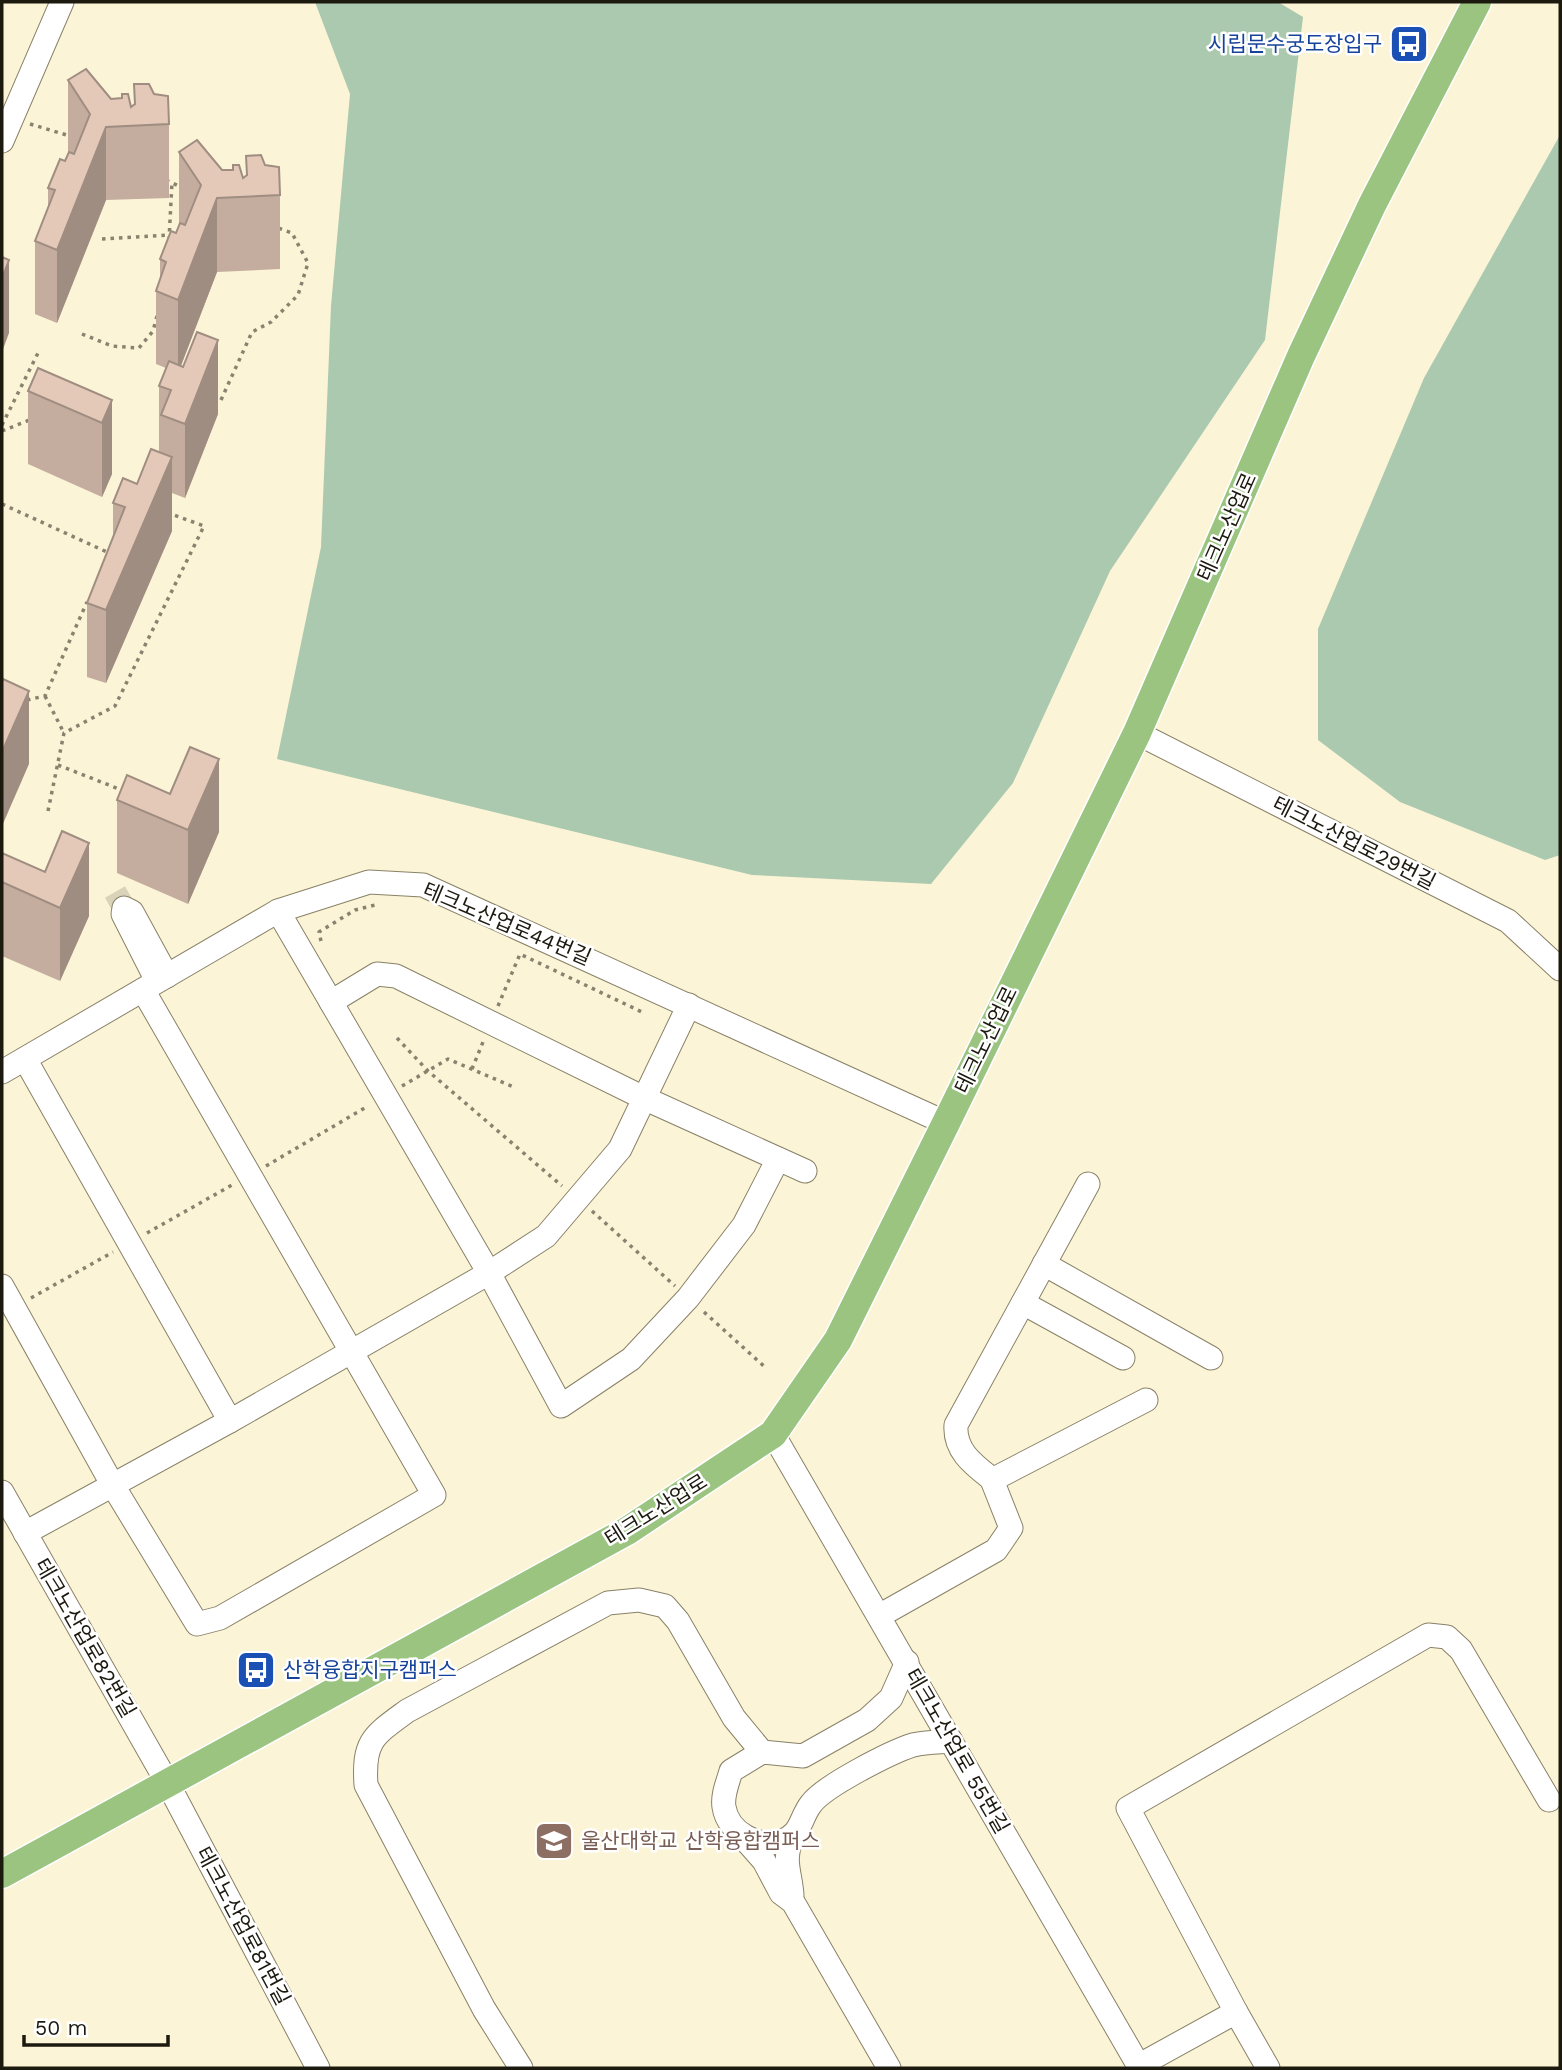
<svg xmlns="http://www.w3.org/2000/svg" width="1562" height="2070" viewBox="0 0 1562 2070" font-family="'Work Sans','Noto Sans KR',sans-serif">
  <rect width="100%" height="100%" fill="#fcf4d7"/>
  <g fill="#aac9af">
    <path d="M 315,2 L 1278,2 L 1303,17 L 1265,340 L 1110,571 L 1013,783 L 931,884 L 752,875 L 277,759 L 321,547 L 331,306 L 350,94 Z"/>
    <path d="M 1560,135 L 1560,855 L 1545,860 L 1400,802 L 1318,740 L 1318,629 L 1424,378 Z"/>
  </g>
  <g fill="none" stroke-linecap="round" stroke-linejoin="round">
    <path stroke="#dad3b9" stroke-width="23" stroke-dasharray="23 11" stroke-linecap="butt" d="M 115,892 L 124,908"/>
    <g stroke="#898167" stroke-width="25">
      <g id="minor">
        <path d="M 2,141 L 62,2"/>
        <path d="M 1137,733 L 1508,921 L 1560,969"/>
        <path d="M 278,911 L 489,1273 L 561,1406 L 631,1359 L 688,1298 L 744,1225 L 778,1159"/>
        <path d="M 157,981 L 123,914 L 124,908 L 132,912 L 167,976"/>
        <path d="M 331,1002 L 377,974 L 396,976 L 646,1099 L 805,1171"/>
        <path d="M 25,1059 L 230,1421"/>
        <path d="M 2,1072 L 278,911 L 369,882 L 423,885 L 946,1123"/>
        <path d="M 1044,1264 L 1211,1358"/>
        <path d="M 2,1286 L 112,1484 L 197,1624 L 220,1618 L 434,1495 L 143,990"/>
        <path d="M 1023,1303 L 1123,1358"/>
        <path d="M 773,1434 L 1140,2068"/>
        <path d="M 993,1480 C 974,1465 954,1451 956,1425 L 1088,1184"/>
        <path d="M 2,1492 L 168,1784 L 318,2068"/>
        <path d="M 25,1533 L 230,1421 L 489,1273 L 546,1236 L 620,1149 L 689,1005"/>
        <path d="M 879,1616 L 996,1550 L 1011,1528 L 992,1480 L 1146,1400"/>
        <path d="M 907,1662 L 891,1698 L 867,1720 L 803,1756 L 762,1752 L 731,1771 C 728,1782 722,1795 724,1807 C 728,1833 759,1849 782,1841 C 802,1834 800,1818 811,1804 C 824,1786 891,1752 913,1745 C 925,1742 939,1742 951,1741"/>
        <path d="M 742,1836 L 764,1861 L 781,1893 L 793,1902 L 889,2068"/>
        <path d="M 792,1895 C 790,1869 782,1862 793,1835"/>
        <path d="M 1236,2012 L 1128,1808 L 1428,1635 L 1447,1637 L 1461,1650 L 1549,1800"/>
        <path d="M 1138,2066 L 1236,2012 L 1268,2068"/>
        <path d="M 521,2068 L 484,2009 L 366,1785 C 363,1741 373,1736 407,1711 L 608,1603 L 639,1600 L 665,1606 L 678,1621 L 734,1718 L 762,1752"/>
      </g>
    </g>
    <g stroke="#fff" stroke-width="31">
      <path id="major" d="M 2,1874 L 627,1531 L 773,1434 L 838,1340 L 946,1123 L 1137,733 L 1301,356 L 1372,205 L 1477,2"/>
    </g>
    <g stroke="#88826f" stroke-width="3.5" stroke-dasharray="3.5 5" stroke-linecap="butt">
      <path d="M 30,124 L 70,136"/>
      <path d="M 166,180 L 181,187"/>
      <path d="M 102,239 L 169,235"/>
      <path d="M 169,240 L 172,182"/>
      <path d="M 82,334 L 112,346 L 139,348 L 153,331 L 157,316"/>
      <path d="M 221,400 L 252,332 L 271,322 L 298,295 L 308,263 L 292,233 L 278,228"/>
      <path d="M 2,425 L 38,353"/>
      <path d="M 2,431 L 32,419"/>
      <path d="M 2,504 L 109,553"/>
      <path d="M 45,696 L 64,733"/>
      <path d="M 27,700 L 45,696 L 87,602"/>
      <path d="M 58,765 L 124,791"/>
      <path d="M 48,811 L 64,733 L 115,706 L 204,526 L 171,514"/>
      <path d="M 321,941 L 319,932 L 355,910 L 379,904"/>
      <path d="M 498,1006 L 520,954 L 644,1013"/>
      <path d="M 397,1038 L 428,1071 L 562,1186"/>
      <path d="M 472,1069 L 483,1042"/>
      <path d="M 402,1086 L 448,1059 L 516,1088"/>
      <path d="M 266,1166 L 368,1106"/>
      <path d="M 592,1211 L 675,1286"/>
      <path d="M 147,1233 L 232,1185"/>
      <path d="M 31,1298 L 113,1252"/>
      <path d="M 704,1312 L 766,1368"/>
    </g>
    <use href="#minor" stroke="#fff" stroke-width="23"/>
    <use href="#major" stroke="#9ac480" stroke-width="28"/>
  </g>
  <g fill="#c4ad9e">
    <path d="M 68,80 L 131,107 L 134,104 L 134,84 L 154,94 L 169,124 L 169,198 L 106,200 L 57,323 L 35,314 L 35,241 L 48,207 L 48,188 L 65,161 L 68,154 Z"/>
    <path d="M 179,152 L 243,178 L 246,176 L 246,156 L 280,195 L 280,269 L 217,272 L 181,366 L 218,414 L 185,498 L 172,493 L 172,531 L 106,683 L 87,677 L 87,603 L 113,537 L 113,503 L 137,484 L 159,452 L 159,386 L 166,368 L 156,364 L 156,291 L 160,280 L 160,259 L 176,233 L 179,225 Z"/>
    <path d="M 28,391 L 112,400 L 112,474 L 102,497 L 28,464 Z"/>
    <path d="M 117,800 L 219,832 L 188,904 L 117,873 Z"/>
    <path d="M 2,853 L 89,916 L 60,981 L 2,956 Z"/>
  </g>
  <g fill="#a08d81">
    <path d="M 106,127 L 106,200 L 57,323 L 57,250 Z"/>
    <path d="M 217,198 L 217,272 L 178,373 L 178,300 Z"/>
    <path d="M 9,260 L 9,333 L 2,352 L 2,278 Z"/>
    <path d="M 218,340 L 218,414 L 185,498 L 185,424 Z"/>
    <path d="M 112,400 L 112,474 L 102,497 L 102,423 Z"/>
    <path d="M 172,457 L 172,531 L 106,683 L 106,610 Z"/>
    <path d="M 29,691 L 29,764 L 2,826 L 2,752 Z"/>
    <path d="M 219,759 L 219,832 L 188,904 L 188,830 Z"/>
    <path d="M 89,843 L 89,916 L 60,981 L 60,908 Z"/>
  </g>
  <g fill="#e4c9b8" stroke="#a08d81" stroke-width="2">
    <path d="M 86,69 L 111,99 L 122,98 L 122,94 L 128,94 L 131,107 L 135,104 L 134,84 L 149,84 L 154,94 L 168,96 L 169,124 L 106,127 L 57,250 L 35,241 L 55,190 L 48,188 L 60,159 L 65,161 L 69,152 L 74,154 L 90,114 L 68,80 Z"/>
    <path d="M 197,140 L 222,170 L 233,170 L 233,165 L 239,165 L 243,178 L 247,175 L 246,156 L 261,155 L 265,165 L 279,167 L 280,195 L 217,198 L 178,300 L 156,291 L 166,262 L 160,259 L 171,231 L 176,233 L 180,223 L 185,225 L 201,185 L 179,152 Z"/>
    <path d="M 2,257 L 9,260 L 2,278 Z"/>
    <path d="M 197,332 L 218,340 L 185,424 L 161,415 L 171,390 L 159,386 L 169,361 L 183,367 Z"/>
    <path d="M 38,368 L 112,400 L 102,423 L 28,391 Z"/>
    <path d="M 151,449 L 172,457 L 106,610 L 87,603 L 125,507 L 113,503 L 123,478 L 137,484 Z"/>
    <path d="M 3,679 L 29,691 L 2,752 L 2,682 Z"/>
    <path d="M 190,747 L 219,759 L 188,830 L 117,800 L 127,775 L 170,794 Z"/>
    <path d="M 62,831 L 89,843 L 60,908 L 2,882 L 2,853 L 45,872 Z"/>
  </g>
  <defs>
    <g id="bus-square" transform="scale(2.0125)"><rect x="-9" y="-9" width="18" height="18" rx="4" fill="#1a4fb4" stroke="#fff"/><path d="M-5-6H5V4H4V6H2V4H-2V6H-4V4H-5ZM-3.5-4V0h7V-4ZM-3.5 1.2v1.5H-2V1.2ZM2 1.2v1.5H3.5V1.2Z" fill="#fff"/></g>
    <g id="university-square" transform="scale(2.0125)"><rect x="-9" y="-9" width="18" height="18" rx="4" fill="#8d6e63" stroke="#fff"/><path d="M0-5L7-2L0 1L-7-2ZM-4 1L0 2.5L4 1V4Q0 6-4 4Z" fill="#fff"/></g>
  </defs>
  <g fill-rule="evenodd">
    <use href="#bus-square" x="1409" y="44"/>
    <use href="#bus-square" x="256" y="1670"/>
    <use href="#university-square" x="554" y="1841"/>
  </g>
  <g text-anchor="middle" stroke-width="5" stroke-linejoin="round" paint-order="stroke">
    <g font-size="21" fill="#164399" stroke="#fff" text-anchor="end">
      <text x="1382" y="51">시립문수궁도장입구</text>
      <text x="283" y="1677" text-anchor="start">산학융합지구캠퍼스</text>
    </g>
    <g font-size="21" fill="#1c190f" stroke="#fff">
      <text transform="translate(1227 527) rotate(-66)" y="7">테크노산업로</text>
      <text transform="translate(1354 843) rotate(27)" y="7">테크노산업로29번길</text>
      <text transform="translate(507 924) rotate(23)" y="7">테크노산업로44번길</text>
      <text transform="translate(986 1040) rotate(-64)" y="7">테크노산업로</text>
      <text transform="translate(656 1510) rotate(-32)" y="7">테크노산업로</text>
      <text transform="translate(85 1638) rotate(60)" y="7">테크노산업로82번길</text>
      <text transform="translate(957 1751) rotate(60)" y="7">테크노산업로 55번길</text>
      <text transform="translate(243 1926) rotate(62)" y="7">테크노산업로81번길</text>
    </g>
    <g font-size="21" fill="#785e54" stroke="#fff" text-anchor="start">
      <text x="581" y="1848">울산대학교 산학융합캠퍼스</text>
    </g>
  </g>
  <rect width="1562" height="2070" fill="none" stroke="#1c190f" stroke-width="7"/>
  <path d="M24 2035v10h144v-10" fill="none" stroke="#1c190f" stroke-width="3.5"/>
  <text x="35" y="2035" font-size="21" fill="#1c190f" stroke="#ffffff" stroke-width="5" paint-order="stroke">50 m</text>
</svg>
